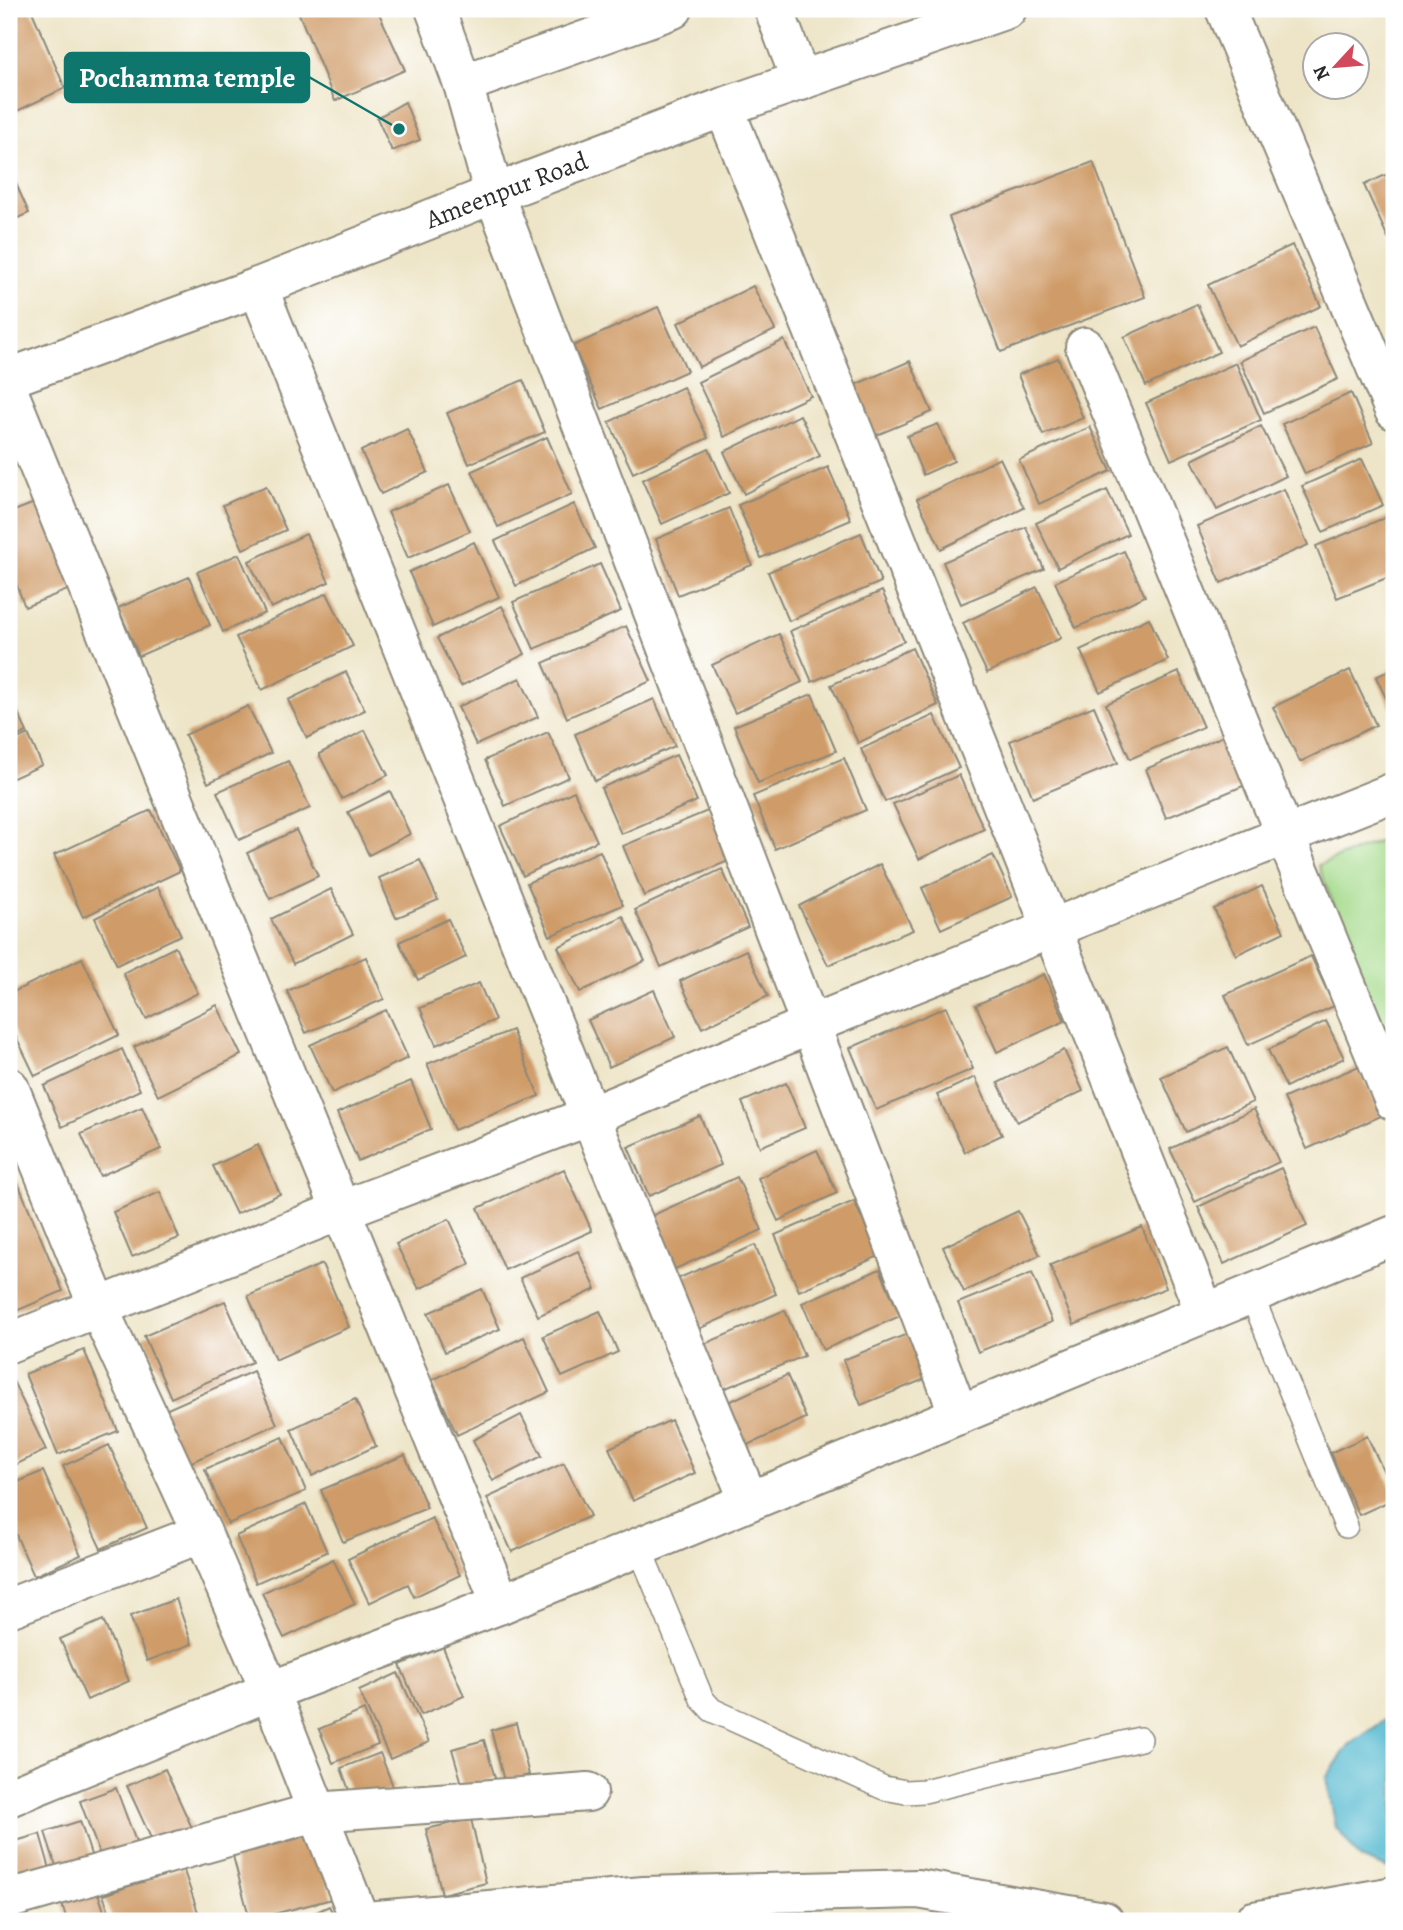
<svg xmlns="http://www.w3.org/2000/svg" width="1403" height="1930" viewBox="0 0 1403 1930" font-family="Alegreya,serif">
  <rect width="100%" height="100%" fill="#fff"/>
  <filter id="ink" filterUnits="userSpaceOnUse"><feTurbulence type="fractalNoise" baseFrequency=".0143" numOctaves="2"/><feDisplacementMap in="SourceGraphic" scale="14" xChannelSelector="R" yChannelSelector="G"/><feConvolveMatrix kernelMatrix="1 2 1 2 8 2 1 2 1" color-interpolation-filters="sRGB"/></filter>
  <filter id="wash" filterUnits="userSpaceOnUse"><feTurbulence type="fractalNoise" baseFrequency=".00686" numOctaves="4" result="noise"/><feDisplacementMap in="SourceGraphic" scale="28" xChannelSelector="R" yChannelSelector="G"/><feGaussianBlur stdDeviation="1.57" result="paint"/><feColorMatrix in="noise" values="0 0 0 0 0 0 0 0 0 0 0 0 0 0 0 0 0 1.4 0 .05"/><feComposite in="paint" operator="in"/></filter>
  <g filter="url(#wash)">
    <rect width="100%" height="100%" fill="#eee5c8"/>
    <path fill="#a5da8b" stroke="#68825b" stroke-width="2" d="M 1394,836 L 1394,1058 L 1318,865 Z"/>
    <path fill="#51b8cf" stroke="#3e727d" stroke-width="2" d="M 1394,1714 L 1394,1871 L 1360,1858 L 1336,1827 L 1326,1778 L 1349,1745 Z"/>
    <g id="blocks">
      <g fill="#cf9b67">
        <path d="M 24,9 L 31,9 L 65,88 L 9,115 L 9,15 Z"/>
        <path d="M 297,9 L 377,9 L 405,70 L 335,101 Z"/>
        <path d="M 405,102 L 420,140 L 392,151 L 377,118 Z"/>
        <path d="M 1093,162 L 1145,297 L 1001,352 L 949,217 Z"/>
        <path d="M 9,168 L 29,213 L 9,222 Z"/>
        <path d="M 1394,171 L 1394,235 L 1388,238 L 1364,185 Z"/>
        <path d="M 1292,245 L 1321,306 L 1237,346 L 1208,285 Z"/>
        <path d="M 753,286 L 775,330 L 699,367 L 678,323 Z"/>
        <path d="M 1197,304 L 1219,352 L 1146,386 L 1124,337 Z"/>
        <path d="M 658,307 L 687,371 L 602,409 L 573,346 Z"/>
        <path d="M 1314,327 L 1338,379 L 1264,413 L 1240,361 Z"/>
        <path d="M 784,340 L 811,396 L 724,437 L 698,382 Z"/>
        <path d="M 1058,358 L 1083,418 L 1043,435 L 1018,375 Z"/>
        <path d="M 910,361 L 932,412 L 872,437 L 850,387 Z"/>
        <path d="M 1236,363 L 1261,420 L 1171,460 L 1146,403 Z"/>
        <path d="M 523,380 L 545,432 L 469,464 L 447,413 Z"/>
        <path d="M 683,387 L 708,438 L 633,473 L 609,422 Z"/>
        <path d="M 1351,393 L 1373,443 L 1305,474 L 1282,424 Z"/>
        <path d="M 800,415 L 820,456 L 744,494 L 724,452 Z"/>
        <path d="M 938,424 L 954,461 L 923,475 L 907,436 Z"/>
        <path d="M 1261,426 L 1286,476 L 1217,510 L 1192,460 Z"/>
        <path d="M 1090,427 L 1111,471 L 1039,504 L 1019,460 Z"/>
        <path d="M 407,429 L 428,472 L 381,494 L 361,451 Z"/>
        <path d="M 547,437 L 572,494 L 498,527 L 472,471 Z"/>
        <path d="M 709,449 L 729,493 L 662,524 L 642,480 Z"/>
        <path d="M 1000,458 L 1024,508 L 941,549 L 917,499 Z"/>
        <path d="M 1362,459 L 1383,505 L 1323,532 L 1302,486 Z"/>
        <path d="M 828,467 L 851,520 L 761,558 L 738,505 Z"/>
        <path d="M 449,485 L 470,531 L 408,558 L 388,512 Z"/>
        <path d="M 266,486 L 286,530 L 243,549 L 223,505 Z"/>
        <path d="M 1284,489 L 1308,545 L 1221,583 L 1197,526 Z"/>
        <path d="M 1107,490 L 1128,534 L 1058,568 L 1036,523 Z"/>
        <path d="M 47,498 L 80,585 L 25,607 L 9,565 L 9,513 Z"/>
        <path d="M 574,504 L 595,548 L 516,586 L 495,541 Z"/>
        <path d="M 729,508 L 752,565 L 678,595 L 656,539 Z"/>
        <path d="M 1394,514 L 1394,575 L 1337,598 L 1316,546 Z"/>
        <path d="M 1026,527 L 1044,569 L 961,604 L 943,562 Z"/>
        <path d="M 861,533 L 881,582 L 789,621 L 768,572 Z"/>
        <path d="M 306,534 L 329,582 L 271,608 L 249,561 Z"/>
        <path d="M 474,542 L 499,597 L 433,627 L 409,572 Z"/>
        <path d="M 1124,551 L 1145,596 L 1076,628 L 1055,582 Z"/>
        <path d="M 239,554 L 265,613 L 223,632 L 197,572 Z"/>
        <path d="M 600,564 L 621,611 L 534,649 L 513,602 Z"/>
        <path d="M 189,577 L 210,625 L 139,656 L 118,608 Z"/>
        <path d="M 1037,587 L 1061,638 L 987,673 L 963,623 Z"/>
        <path d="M 882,591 L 904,641 L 812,682 L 790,631 Z"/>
        <path d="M 327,593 L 353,646 L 262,690 L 236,637 Z"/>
        <path d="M 502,606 L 525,654 L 461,686 L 437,638 Z"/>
        <path d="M 1149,618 L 1168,660 L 1100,692 L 1080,650 Z"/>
        <path d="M 626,626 L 651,681 L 567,718 L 543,663 Z"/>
        <path d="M 779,634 L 802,682 L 735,713 L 712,665 Z"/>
        <path d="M 912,648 L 938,705 L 858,743 L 831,685 Z"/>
        <path d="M 1394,668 L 1394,715 L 1376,677 Z"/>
        <path d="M 1350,670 L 1376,725 L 1300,762 L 1273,707 Z"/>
        <path d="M 346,672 L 365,710 L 307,738 L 288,700 Z"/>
        <path d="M 1179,672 L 1203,727 L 1130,759 L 1106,704 Z"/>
        <path d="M 520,678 L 538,717 L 476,745 L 458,707 Z"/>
        <path d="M 812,694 L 836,751 L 758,783 L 734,726 Z"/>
        <path d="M 11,698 L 27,732 L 9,740 L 9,699 Z"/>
        <path d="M 654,699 L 675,746 L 595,781 L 575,734 Z"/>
        <path d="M 248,706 L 271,753 L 208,783 L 185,735 Z"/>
        <path d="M 1094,706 L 1118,763 L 1033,798 L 1010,741 Z"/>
        <path d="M 934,715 L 959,768 L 885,802 L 861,749 Z"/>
        <path d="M 365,730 L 388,775 L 342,799 L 319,754 Z"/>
        <path d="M 548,732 L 569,777 L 505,806 L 485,760 Z"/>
        <path d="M 28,734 L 42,765 L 9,780 L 9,743 Z"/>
        <path d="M 1228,734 L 1248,784 L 1166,818 L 1146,769 Z"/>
        <path d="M 676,755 L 697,801 L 621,834 L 601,788 Z"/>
        <path d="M 844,758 L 866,810 L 775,849 L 753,796 Z"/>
        <path d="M 288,761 L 310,808 L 239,840 L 217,792 Z"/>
        <path d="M 959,775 L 984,829 L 919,859 L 893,804 Z"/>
        <path d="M 390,791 L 410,834 L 369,855 L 348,812 Z"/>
        <path d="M 574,791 L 597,841 L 523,876 L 500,826 Z"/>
        <path d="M 151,810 L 180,871 L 83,917 L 54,855 Z"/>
        <path d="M 710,810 L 731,860 L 644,896 L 623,846 Z"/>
        <path d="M 296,830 L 318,876 L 270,899 L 247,853 Z"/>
        <path d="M 600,851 L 623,905 L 550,936 L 527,883 Z"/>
        <path d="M 993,855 L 1012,897 L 941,929 L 922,888 Z"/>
        <path d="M 420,860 L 438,900 L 396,918 L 379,878 Z"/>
        <path d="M 880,864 L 913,930 L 828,965 L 799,906 Z"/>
        <path d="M 722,869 L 748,927 L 661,967 L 635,910 Z"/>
        <path d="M 1262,886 L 1284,932 L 1236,955 L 1214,909 Z"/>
        <path d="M 158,887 L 181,935 L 117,965 L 95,918 Z"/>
        <path d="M 331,889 L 353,934 L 293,964 L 271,919 Z"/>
        <path d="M 623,916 L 645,961 L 580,992 L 558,947 Z"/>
        <path d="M 448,919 L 466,957 L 418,980 L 399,942 Z"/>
        <path d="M 175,947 L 198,993 L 146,1019 L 123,973 Z"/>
        <path d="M 746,950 L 768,996 L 702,1028 L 680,981 Z"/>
        <path d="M 1311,956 L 1334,1006 L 1248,1045 L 1225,995 Z"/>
        <path d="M 366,957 L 384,999 L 306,1033 L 287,991 Z"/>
        <path d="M 82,958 L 119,1035 L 35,1076 L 9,1022 L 9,994 Z"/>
        <path d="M 1044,974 L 1065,1021 L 997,1052 L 976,1005 Z"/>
        <path d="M 479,983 L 495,1020 L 436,1045 L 420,1008 Z"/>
        <path d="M 654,990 L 675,1037 L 609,1067 L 588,1020 Z"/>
        <path d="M 217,1005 L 241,1055 L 158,1096 L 134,1047 Z"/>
        <path d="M 946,1007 L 973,1069 L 876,1110 L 850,1048 Z"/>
        <path d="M 386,1010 L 408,1058 L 332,1093 L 310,1045 Z"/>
        <path d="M 1326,1021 L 1344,1058 L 1286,1087 L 1268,1050 Z"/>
        <path d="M 512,1030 L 539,1096 L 454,1130 L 427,1064 Z"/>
        <path d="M 1228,1047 L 1253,1102 L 1186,1132 L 1161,1077 Z"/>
        <path d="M 122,1049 L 140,1090 L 62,1127 L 44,1086 Z"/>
        <path d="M 1064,1050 L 1083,1091 L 1017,1122 L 998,1083 Z"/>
        <path d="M 1359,1066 L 1381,1116 L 1307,1149 L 1284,1098 Z"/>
        <path d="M 975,1077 L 1002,1135 L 965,1152 L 937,1095 Z"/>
        <path d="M 411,1081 L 431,1129 L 358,1161 L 337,1113 Z"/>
        <path d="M 786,1083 L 805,1128 L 760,1147 L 742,1102 Z"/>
        <path d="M 142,1107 L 161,1149 L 100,1176 L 81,1134 Z"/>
        <path d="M 1254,1109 L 1279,1162 L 1195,1202 L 1170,1149 Z"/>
        <path d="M 700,1116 L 721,1165 L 649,1196 L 628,1147 Z"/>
        <path d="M 258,1145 L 280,1194 L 236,1214 L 213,1166 Z"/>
        <path d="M 817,1150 L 837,1193 L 778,1221 L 758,1178 Z"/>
        <path d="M 1281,1168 L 1307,1226 L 1224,1264 L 1198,1207 Z"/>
        <path d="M 564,1169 L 592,1231 L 505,1270 L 478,1208 Z"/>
        <path d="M 13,1171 L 63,1291 L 9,1314 L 9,1173 Z"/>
        <path d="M 737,1177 L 762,1230 L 675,1269 L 651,1216 Z"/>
        <path d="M 160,1192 L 179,1238 L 132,1257 L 113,1212 Z"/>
        <path d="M 854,1201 L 879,1256 L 799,1291 L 775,1235 Z"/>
        <path d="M 1018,1211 L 1040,1255 L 964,1292 L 943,1247 Z"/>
        <path d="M 449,1219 L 470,1264 L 419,1289 L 396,1244 Z"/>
        <path d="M 1142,1227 L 1166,1288 L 1074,1325 L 1050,1265 Z"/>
        <path d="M 755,1245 L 776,1294 L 692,1332 L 670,1282 Z"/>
        <path d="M 578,1251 L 596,1289 L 538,1316 L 520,1278 Z"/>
        <path d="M 322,1264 L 349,1327 L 275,1360 L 248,1296 Z"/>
        <path d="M 880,1269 L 900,1316 L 823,1350 L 802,1303 Z"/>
        <path d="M 1032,1273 L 1052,1322 L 978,1352 L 958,1303 Z"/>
        <path d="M 482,1289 L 500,1329 L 445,1352 L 428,1313 Z"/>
        <path d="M 225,1301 L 252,1362 L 171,1398 L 144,1336 Z"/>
        <path d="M 785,1310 L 804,1356 L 716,1392 L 697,1347 Z"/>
        <path d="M 600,1311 L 618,1352 L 562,1377 L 543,1336 Z"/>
        <path d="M 917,1330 L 935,1375 L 861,1405 L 843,1360 Z"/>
        <path d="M 524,1337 L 549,1392 L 457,1435 L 432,1380 Z"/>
        <path d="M 84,1350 L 118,1431 L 58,1455 L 25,1374 Z"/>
        <path d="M 253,1371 L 277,1424 L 187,1464 L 163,1411 Z"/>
        <path d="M 787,1375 L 806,1418 L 740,1449 L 720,1406 Z"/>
        <path d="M 12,1379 L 46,1450 L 9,1468 L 9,1380 Z"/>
        <path d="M 355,1399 L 376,1446 L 312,1476 L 291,1429 Z"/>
        <path d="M 521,1415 L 542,1456 L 493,1481 L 473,1440 Z"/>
        <path d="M 671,1420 L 695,1473 L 633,1501 L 609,1448 Z"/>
        <path d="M 1367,1436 L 1394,1493 L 1394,1499 L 1359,1515 L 1330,1453 Z"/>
        <path d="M 283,1437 L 306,1491 L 228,1524 L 205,1469 Z"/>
        <path d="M 109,1445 L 147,1528 L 101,1549 L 63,1466 Z"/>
        <path d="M 405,1455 L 427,1508 L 343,1542 L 321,1490 Z"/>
        <path d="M 564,1463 L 590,1516 L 512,1552 L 487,1498 Z"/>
        <path d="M 43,1471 L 81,1555 L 34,1576 L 9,1519 L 9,1486 Z"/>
        <path d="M 306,1504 L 327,1552 L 256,1583 L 236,1536 Z"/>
        <path d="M 432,1518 L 460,1575 L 414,1597 L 408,1584 L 369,1603 L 348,1559 Z"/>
        <path d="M 333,1559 L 355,1604 L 284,1638 L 262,1593 Z"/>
        <path d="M 176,1599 L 192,1644 L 147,1661 L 130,1616 Z"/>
        <path d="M 103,1620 L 129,1681 L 87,1700 L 60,1639 Z"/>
        <path d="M 443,1647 L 464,1696 L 421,1715 L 400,1665 Z"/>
        <path d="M 398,1673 L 429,1742 L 390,1759 L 359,1691 Z"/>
        <path d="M 364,1710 L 378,1745 L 333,1763 L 319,1729 Z"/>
        <path d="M 516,1723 L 529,1775 L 504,1781 L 491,1730 Z"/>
        <path d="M 484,1740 L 495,1778 L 463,1787 L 452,1749 Z"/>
        <path d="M 380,1753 L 394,1789 L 354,1804 L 341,1768 Z"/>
        <path d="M 165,1769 L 193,1830 L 155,1847 L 127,1786 Z"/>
        <path d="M 116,1788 L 139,1850 L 103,1863 L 80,1801 Z"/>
        <path d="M 471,1819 L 486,1883 L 442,1894 L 426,1829 Z"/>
        <path d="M 80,1821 L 94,1864 L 59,1875 L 45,1832 Z"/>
        <path d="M 40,1834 L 52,1876 L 20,1885 L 9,1843 Z"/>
        <path d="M 314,1834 L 332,1899 L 250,1920 L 233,1856 Z"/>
        <path d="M 183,1868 L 201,1921 L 113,1921 L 103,1895 Z"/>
        <path d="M 96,1886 L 107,1921 L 67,1921 L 60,1897 Z"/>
        <path d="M 329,1906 L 337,1921 L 298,1921 Z"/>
      </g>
    </g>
  </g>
  <g filter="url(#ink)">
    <use href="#blocks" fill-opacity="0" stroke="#8c887a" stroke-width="2"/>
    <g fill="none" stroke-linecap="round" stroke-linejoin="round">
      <g stroke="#8c887a" stroke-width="26">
        <g id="service">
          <path d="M 1251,1294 L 1346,1526"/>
          <path d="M 639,1547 L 702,1699 L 712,1710 L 884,1788 L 906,1792 L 924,1791 L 1140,1739"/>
        </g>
      </g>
      <g stroke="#8c887a" stroke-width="42">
        <g id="minor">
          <path d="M 435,9 L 463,84 L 494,194 L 959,1415"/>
          <path d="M 774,9 L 801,81"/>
          <path d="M 1225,9 L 1394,410"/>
          <path d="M 463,84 L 673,9"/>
          <path d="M 724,107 L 1205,1313"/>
          <path d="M 258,287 L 590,1116 L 749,1501"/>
          <path d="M 1085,347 L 1394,1101"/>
          <path d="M 9,393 L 501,1604"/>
          <path d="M 9,1087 L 99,1309 L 202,1533 L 270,1691 L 360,1921"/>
          <path d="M 9,1343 L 342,1210 L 590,1116 L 810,1025 L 1394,792"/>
          <path d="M 9,1608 L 202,1533"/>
          <path d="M 9,1797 L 270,1691 L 501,1604 L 1394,1235"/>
          <path d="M 9,1899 L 316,1812 L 588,1792"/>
          <path d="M 366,1921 L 644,1896 L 918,1889 L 1104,1921"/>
          <path d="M 1254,1921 L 1394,1896"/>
        </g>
      </g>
      <g stroke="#8c887a" stroke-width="42">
        <g id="tertiary">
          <path id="s1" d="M 9,378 L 258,287 L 494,194 L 724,107 L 1007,9"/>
        </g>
      </g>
      <use href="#service" stroke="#fff" stroke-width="23"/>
      <use href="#minor" stroke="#fff" stroke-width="38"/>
      <use href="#tertiary" stroke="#fff" stroke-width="38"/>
    </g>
  </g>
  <g text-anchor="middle" stroke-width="7" stroke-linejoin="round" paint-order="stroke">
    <g font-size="26" fill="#2b2b2b" stroke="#fff">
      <text dy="9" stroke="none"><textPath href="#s1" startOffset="532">Ameenpur Road</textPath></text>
    </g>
  </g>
  <path fill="none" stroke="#0f766e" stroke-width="2.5" d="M399 129L309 77"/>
  <circle fill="#0f766e" stroke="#fff" stroke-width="2.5" cx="399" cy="129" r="7"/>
  <rect fill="#0f766e" stroke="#0f766e" stroke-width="2.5" x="65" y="53" width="244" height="49" rx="7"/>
  <g font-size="28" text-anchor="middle" font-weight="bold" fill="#fff">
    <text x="187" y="87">Pochamma temple</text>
  </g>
  <rect width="1403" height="1930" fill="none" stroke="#fff" stroke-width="35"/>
  <g transform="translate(1336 66) rotate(244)"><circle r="33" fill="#ffffff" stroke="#aaaaaa" stroke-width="2"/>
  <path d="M0-5L12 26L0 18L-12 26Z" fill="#d1495b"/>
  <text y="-10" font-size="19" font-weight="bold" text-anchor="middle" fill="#2b2b2b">N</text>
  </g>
</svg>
